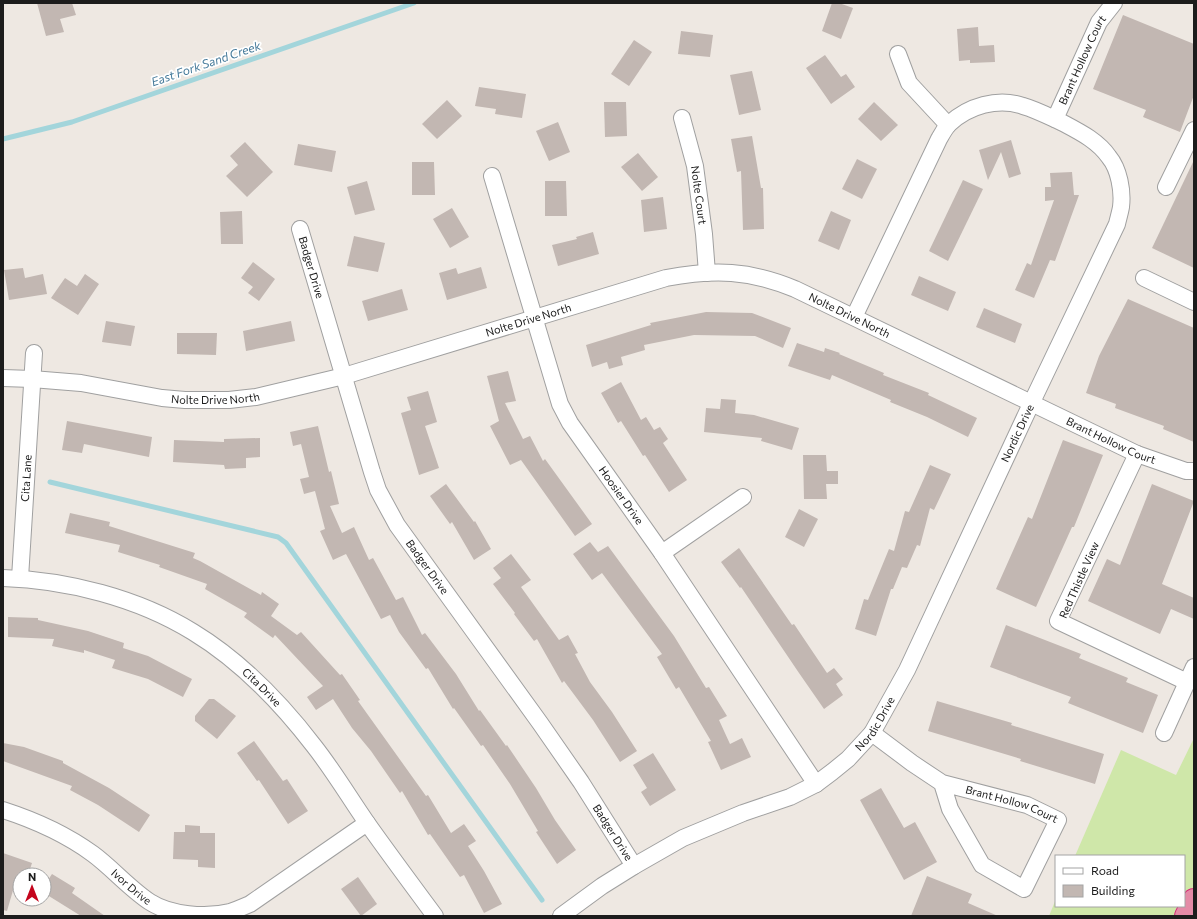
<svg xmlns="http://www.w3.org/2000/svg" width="1197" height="919" viewBox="0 0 1197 919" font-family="Commissioner,sans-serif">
  <rect width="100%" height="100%" fill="#eee8e2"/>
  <path fill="#cfe7a9" d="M 1194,738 L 1194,903 L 1188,916 L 1049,916 L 1056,899 L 1056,906 L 1184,906 L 1184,856 L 1075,856 L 1121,750 L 1176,775 Z"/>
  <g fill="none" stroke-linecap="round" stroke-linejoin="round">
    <g stroke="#a3d5db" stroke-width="5">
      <path d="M 3,139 L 72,122 L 414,3"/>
      <path d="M 50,482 L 278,537 L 286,543 L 542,900"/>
    </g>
  </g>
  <g fill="#c2b7b2">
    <path d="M 37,3 L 72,3 L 76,15 L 60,19 L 64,32 L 46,36 Z"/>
    <path d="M 832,3 L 839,3 L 853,8 L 841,39 L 822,31 Z"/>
    <path d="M 1123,15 L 1194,44 L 1194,95 L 1180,132 L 1143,117 L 1146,110 L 1093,89 Z"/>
    <path d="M 978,27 L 979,46 L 994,45 L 995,62 L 970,63 L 970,60 L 959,61 L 957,29 Z"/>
    <path d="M 681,31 L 713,35 L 710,57 L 678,54 Z"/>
    <path d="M 634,40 L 652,52 L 629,86 L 611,74 Z"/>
    <path d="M 825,55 L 841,77 L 846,74 L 855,87 L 831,104 L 806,68 Z"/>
    <path d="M 752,71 L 761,110 L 739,115 L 730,75 Z"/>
    <path d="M 479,87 L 526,94 L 522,118 L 495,114 L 496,109 L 475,106 Z"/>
    <path d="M 447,100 L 462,116 L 437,139 L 422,124 Z"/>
    <path d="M 604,102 L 626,102 L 627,136 L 605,137 Z"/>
    <path d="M 874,102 L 898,125 L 881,141 L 858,119 Z"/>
    <path d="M 558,122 L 570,152 L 549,161 L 536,131 Z"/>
    <path d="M 752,136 L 761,188 L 763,188 L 764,229 L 743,230 L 741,171 L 737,172 L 731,139 Z"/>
    <path d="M 1011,140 L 1021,174 L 1009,178 L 1001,152 L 988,180 L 979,150 Z"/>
    <path d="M 245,142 L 273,172 L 247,197 L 226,176 L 238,165 L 230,156 Z"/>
    <path d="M 298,144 L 336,151 L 332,172 L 294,165 Z"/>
    <path d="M 638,153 L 658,177 L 642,191 L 621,167 Z"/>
    <path d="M 857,159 L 877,169 L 862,199 L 842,189 Z"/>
    <path d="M 1194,160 L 1194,268 L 1152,248 Z"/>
    <path d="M 412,162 L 434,162 L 435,195 L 412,195 Z"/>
    <path d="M 1072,172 L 1074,195 L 1079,195 L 1055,261 L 1050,260 L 1034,298 L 1015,290 L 1027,263 L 1031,265 L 1054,200 L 1045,201 L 1045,187 L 1051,187 L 1050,173 Z"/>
    <path d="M 963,180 L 983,189 L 948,261 L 929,251 Z"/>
    <path d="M 367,181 L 375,210 L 355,215 L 347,187 Z"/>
    <path d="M 545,181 L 566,181 L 567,216 L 545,216 Z"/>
    <path d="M 663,197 L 667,229 L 644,232 L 641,200 Z"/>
    <path d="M 452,208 L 469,237 L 450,248 L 433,219 Z"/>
    <path d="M 242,211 L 243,244 L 221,244 L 220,212 Z"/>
    <path d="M 831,211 L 851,220 L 839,250 L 818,241 Z"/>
    <path d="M 593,232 L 599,254 L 558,266 L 552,245 L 577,239 L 576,237 Z"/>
    <path d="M 354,236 L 385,243 L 378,272 L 347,266 Z"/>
    <path d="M 253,262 L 275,279 L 259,301 L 248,293 L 253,287 L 241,278 Z"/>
    <path d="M 481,267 L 487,288 L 447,300 L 439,273 L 456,268 L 458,274 Z"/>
    <path d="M 23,268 L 25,278 L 43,274 L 47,294 L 9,300 L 4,270 Z"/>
    <path d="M 85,274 L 99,284 L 78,315 L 51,298 L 65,278 L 77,286 Z"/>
    <path d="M 919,276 L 956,292 L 948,311 L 911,295 Z"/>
    <path d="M 402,289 L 408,310 L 368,321 L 362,301 Z"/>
    <path d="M 1128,299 L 1194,328 L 1194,442 L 1163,429 L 1164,426 L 1115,408 L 1116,404 L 1086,393 L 1099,356 Z"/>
    <path d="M 984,308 L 1022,324 L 1015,343 L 976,327 Z"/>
    <path d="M 706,312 L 752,313 L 791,328 L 783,348 L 755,336 L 694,335 L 644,345 L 645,350 L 621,357 L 623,365 L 609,369 L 607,362 L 592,367 L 586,345 L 651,325 L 650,323 Z"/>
    <path d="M 106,321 L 135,326 L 131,346 L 102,342 Z"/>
    <path d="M 291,321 L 295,341 L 246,351 L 243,331 Z"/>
    <path d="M 177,333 L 217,333 L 216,355 L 177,354 Z"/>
    <path d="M 797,343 L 824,352 L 825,348 L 840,353 L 839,354 L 884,373 L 883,375 L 929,393 L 928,395 L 977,418 L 968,437 L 927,417 L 890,402 L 891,400 L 832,375 L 830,380 L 788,366 Z"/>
    <path d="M 508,371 L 516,401 L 505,403 L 523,439 L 530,436 L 543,461 L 545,459 L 592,524 L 575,536 L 521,460 L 510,465 L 490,426 L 499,421 L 487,376 Z"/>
    <path d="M 621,382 L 641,420 L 646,417 L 654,430 L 660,427 L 668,439 L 663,443 L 687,480 L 669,492 L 645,455 L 643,456 L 621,421 L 618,423 L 601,393 Z"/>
    <path d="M 428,391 L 437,422 L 425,426 L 439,468 L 419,475 L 401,413 L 411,410 L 407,397 Z"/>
    <path d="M 721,399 L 736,400 L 735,413 L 754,415 L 799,428 L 792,450 L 761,441 L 762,438 L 704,432 L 706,408 L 720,409 Z"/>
    <path d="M 67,421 L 152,437 L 149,457 L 84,444 L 82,453 L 62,450 Z"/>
    <path d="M 318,426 L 329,472 L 331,471 L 339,504 L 330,506 L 342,533 L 354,527 L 369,560 L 373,558 L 396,600 L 403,597 L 422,635 L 425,633 L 456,674 L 479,711 L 480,710 L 506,746 L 507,745 L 536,788 L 555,820 L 576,850 L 557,864 L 536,832 L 538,831 L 510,784 L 483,745 L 481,746 L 454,708 L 453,709 L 428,668 L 426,669 L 399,632 L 390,615 L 381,619 L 346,554 L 333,560 L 320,531 L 325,529 L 315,491 L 304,494 L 300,479 L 309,477 L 301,444 L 293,446 L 290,432 Z"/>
    <path d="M 260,438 L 260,457 L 246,458 L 246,468 L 225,469 L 224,465 L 173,462 L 174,440 L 224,442 L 224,439 Z"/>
    <path d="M 1063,440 L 1103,455 L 1074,527 L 1072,527 L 1036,607 L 996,589 L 1028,517 L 1032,519 Z"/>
    <path d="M 803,455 L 826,455 L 827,471 L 838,471 L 838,484 L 826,484 L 827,499 L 804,499 Z"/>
    <path d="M 930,465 L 951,474 L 934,510 L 930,508 L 920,546 L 917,545 L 907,568 L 902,567 L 893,589 L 891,589 L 876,636 L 855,629 L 864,599 L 868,600 L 889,549 L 894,551 L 905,511 L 909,512 Z"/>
    <path d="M 446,484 L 474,522 L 475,521 L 491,549 L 474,560 L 452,522 L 450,524 L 430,496 Z"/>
    <path d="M 1152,484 L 1194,501 L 1162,584 L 1194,598 L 1194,619 L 1171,609 L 1160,634 L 1088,601 L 1107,559 L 1120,565 Z"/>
    <path d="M 799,509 L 818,519 L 804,547 L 785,537 Z"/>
    <path d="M 70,513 L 110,522 L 109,526 L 195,553 L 193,558 L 200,561 L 261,595 L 262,592 L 279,604 L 271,616 L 297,635 L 301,632 L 340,675 L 342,674 L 360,700 L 358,701 L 426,796 L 428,795 L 451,833 L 464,824 L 476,841 L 468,846 L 484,871 L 502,904 L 484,913 L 464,875 L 460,877 L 430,834 L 428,835 L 402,791 L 400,793 L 371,751 L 352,728 L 333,699 L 316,710 L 307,697 L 323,686 L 275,635 L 273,638 L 244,617 L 247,613 L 205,589 L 207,584 L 159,567 L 160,565 L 118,552 L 120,545 L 65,533 Z"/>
    <path d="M 590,542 L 598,552 L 608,546 L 674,636 L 706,688 L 709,687 L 727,716 L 719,720 L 730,744 L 742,738 L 751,757 L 721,770 L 708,742 L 711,741 L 679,687 L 676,689 L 657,657 L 662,654 L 602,573 L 592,580 L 573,554 Z"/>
    <path d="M 739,548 L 792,625 L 794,624 L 827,673 L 834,668 L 843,679 L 836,684 L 843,695 L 824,709 L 799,673 L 741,587 L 740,588 L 721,562 Z"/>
    <path d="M 511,554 L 531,580 L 521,587 L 559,640 L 568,635 L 578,653 L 575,654 L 590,682 L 612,712 L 637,751 L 620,762 L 593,720 L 564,681 L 562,683 L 537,639 L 534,641 L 514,614 L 515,613 L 493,584 L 501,578 L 493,568 Z"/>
    <path d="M 8,617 L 38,618 L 38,620 L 88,631 L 124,643 L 123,648 L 148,656 L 192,679 L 183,697 L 148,679 L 112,668 L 115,660 L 84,650 L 84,653 L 52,646 L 54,639 L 8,637 Z"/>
    <path d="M 1006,625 L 1081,654 L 1079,658 L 1128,678 L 1126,682 L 1158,695 L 1143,733 L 1068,703 L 1071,697 L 990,667 Z"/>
    <path d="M 209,699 L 214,699 L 236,716 L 217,739 L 195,721 L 195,716 Z"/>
    <path d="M 937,701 L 1012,723 L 1011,725 L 1104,754 L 1095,784 L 1020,761 L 1021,759 L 928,731 Z"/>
    <path d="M 254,741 L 283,781 L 287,779 L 308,811 L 288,824 L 259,780 L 257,781 L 237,753 Z"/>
    <path d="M 3,743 L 24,747 L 63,761 L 63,763 L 109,788 L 150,815 L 139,832 L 98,805 L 70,790 L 72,786 L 3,761 Z"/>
    <path d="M 653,753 L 676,790 L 650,806 L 641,792 L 647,788 L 633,765 Z"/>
    <path d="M 881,788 L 904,828 L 915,822 L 937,862 L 904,880 L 860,800 Z"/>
    <path d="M 185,825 L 200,826 L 200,833 L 215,833 L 215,868 L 198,867 L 198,860 L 173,859 L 174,832 L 185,832 Z"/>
    <path d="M 3,853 L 32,863 L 28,875 L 20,875 L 20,881 L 16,880 L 7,911 L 3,910 Z"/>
    <path d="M 52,874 L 75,888 L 72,893 L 105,916 L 81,916 L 44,893 L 44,886 Z"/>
    <path d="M 927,876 L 972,894 L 968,903 L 998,916 L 911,916 Z"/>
    <path d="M 358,877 L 377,904 L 361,916 L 341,889 Z"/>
  </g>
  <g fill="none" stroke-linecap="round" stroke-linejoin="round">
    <g stroke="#a0a0a0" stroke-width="18">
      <g id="street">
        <path d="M 898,54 L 909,83 L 948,125"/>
        <path id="s1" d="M 682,118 L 695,166 L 704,234 L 707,273"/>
        <path id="s2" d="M 1055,119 L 1099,22 L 1114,3"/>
        <path id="s3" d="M 492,176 L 560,404 L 570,423 L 662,553 L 816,784"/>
        <path d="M 1166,187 L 1194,130"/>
        <path id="s4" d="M 300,229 L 372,472 L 378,490 L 397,525 L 540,723 L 581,782 L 634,866"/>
        <path d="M 1144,278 L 1194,302"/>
        <path id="s5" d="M 3,378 L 32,379 L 81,383 L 162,398 L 185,400 L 229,400 L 256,397 L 344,376 L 666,278 C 714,269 750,270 795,289 L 1137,454 L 1186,471 L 1194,471"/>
        <path d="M 1137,454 L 1058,621 L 1187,682"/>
        <path d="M 662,553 L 743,497"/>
        <path id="s6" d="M 3,578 C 67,580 138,598 193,632 C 239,660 281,703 314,746 C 333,770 349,797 367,823 C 389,854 412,885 435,916"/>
        <path id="s7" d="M 20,578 L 34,353"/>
        <path id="s8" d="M 872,733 L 912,763 L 942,783 L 1027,805 L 1058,820 L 1024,889 L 982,865 L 950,809 L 942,783"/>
        <path d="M 1164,733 L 1194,667"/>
        <path id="s9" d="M 3,810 C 34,820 67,835 93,854 C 112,868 130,889 150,902 C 170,915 206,918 230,912 C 236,910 243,907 250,904 L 367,823"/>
        <path id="s10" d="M 561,916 L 602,886 L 634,866 L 683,838 L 743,813 L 790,797 L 816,784 L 832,772 L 848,759 L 872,733 L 907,670 L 1031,404 L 1117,224 C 1118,219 1120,213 1121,207 C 1123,191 1119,169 1109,157 C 1098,141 1080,132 1063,123 C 1050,117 1037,110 1023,106 C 998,97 968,106 949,124 C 945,128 942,134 939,139 L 854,317"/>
      </g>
    </g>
    <g stroke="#d32878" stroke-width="24">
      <path id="highway" d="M 1186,916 L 1194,900"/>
    </g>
    <use href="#street" stroke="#fff" stroke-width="16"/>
    <use href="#highway" stroke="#e48ba7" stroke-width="22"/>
  </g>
  <g text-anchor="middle" stroke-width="3.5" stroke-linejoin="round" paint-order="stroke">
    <g font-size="11" fill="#1c1c1c" stroke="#fff">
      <text dy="4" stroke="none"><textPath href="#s2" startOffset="65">Brant Hollow Court</textPath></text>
      <text dy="4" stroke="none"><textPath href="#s1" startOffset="79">Nolte Court</textPath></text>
      <text dy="4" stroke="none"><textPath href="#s4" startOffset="40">Badger Drive</textPath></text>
      <text dy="4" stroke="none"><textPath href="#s5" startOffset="874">Nolte Drive North</textPath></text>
      <text dy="4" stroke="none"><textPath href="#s5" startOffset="538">Nolte Drive North</textPath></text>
      <text dy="4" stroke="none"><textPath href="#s5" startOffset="214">Nolte Drive North</textPath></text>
      <text dy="4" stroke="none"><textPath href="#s10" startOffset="698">Nordic Drive</textPath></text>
      <text dy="4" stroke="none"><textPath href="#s5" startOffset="1164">Brant Hollow Court</textPath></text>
      <text dy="4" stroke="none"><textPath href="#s7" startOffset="100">Cita Lane</textPath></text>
      <text dy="4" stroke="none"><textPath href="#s3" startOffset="348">Hoosier Drive</textPath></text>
      <text dy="4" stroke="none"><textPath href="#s4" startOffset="364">Badger Drive</textPath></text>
      <text transform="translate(1079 580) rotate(-66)" y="4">Red Thistle View</text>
      <text dy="4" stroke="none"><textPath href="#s6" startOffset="288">Cita Drive</textPath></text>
      <text dy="4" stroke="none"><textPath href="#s10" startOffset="374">Nordic Drive</textPath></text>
      <text dy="4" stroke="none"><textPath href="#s8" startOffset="159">Brant Hollow Court</textPath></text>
      <text dy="4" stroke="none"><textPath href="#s4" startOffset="688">Badger Drive</textPath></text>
      <text dy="4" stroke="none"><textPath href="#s9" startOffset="151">Ivor Drive</textPath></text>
    </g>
    <g font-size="12" font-style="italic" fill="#467a9a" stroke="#fff">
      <text transform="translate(206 64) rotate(-19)" y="4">East Fork Sand Creek</text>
    </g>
  </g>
  <rect width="1197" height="919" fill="none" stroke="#1c1c1c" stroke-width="8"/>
  <rect x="1055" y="855" width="130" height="52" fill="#ffffff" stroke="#a4a4a4"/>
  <rect x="1063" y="868" width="20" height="6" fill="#ffffff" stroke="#a4a4a4"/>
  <text x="1091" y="875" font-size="12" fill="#1c1c1c">Road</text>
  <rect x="1063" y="885" width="20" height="12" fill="#c2b7b2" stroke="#a4a4a4"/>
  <text x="1091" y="895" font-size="12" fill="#1c1c1c">Building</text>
  <g transform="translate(32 887)"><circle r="19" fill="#ffffff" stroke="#a4a4a4"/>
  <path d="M0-3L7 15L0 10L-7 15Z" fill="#c4051d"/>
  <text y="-6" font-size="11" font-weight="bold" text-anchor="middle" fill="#1c1c1c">N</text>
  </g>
</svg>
